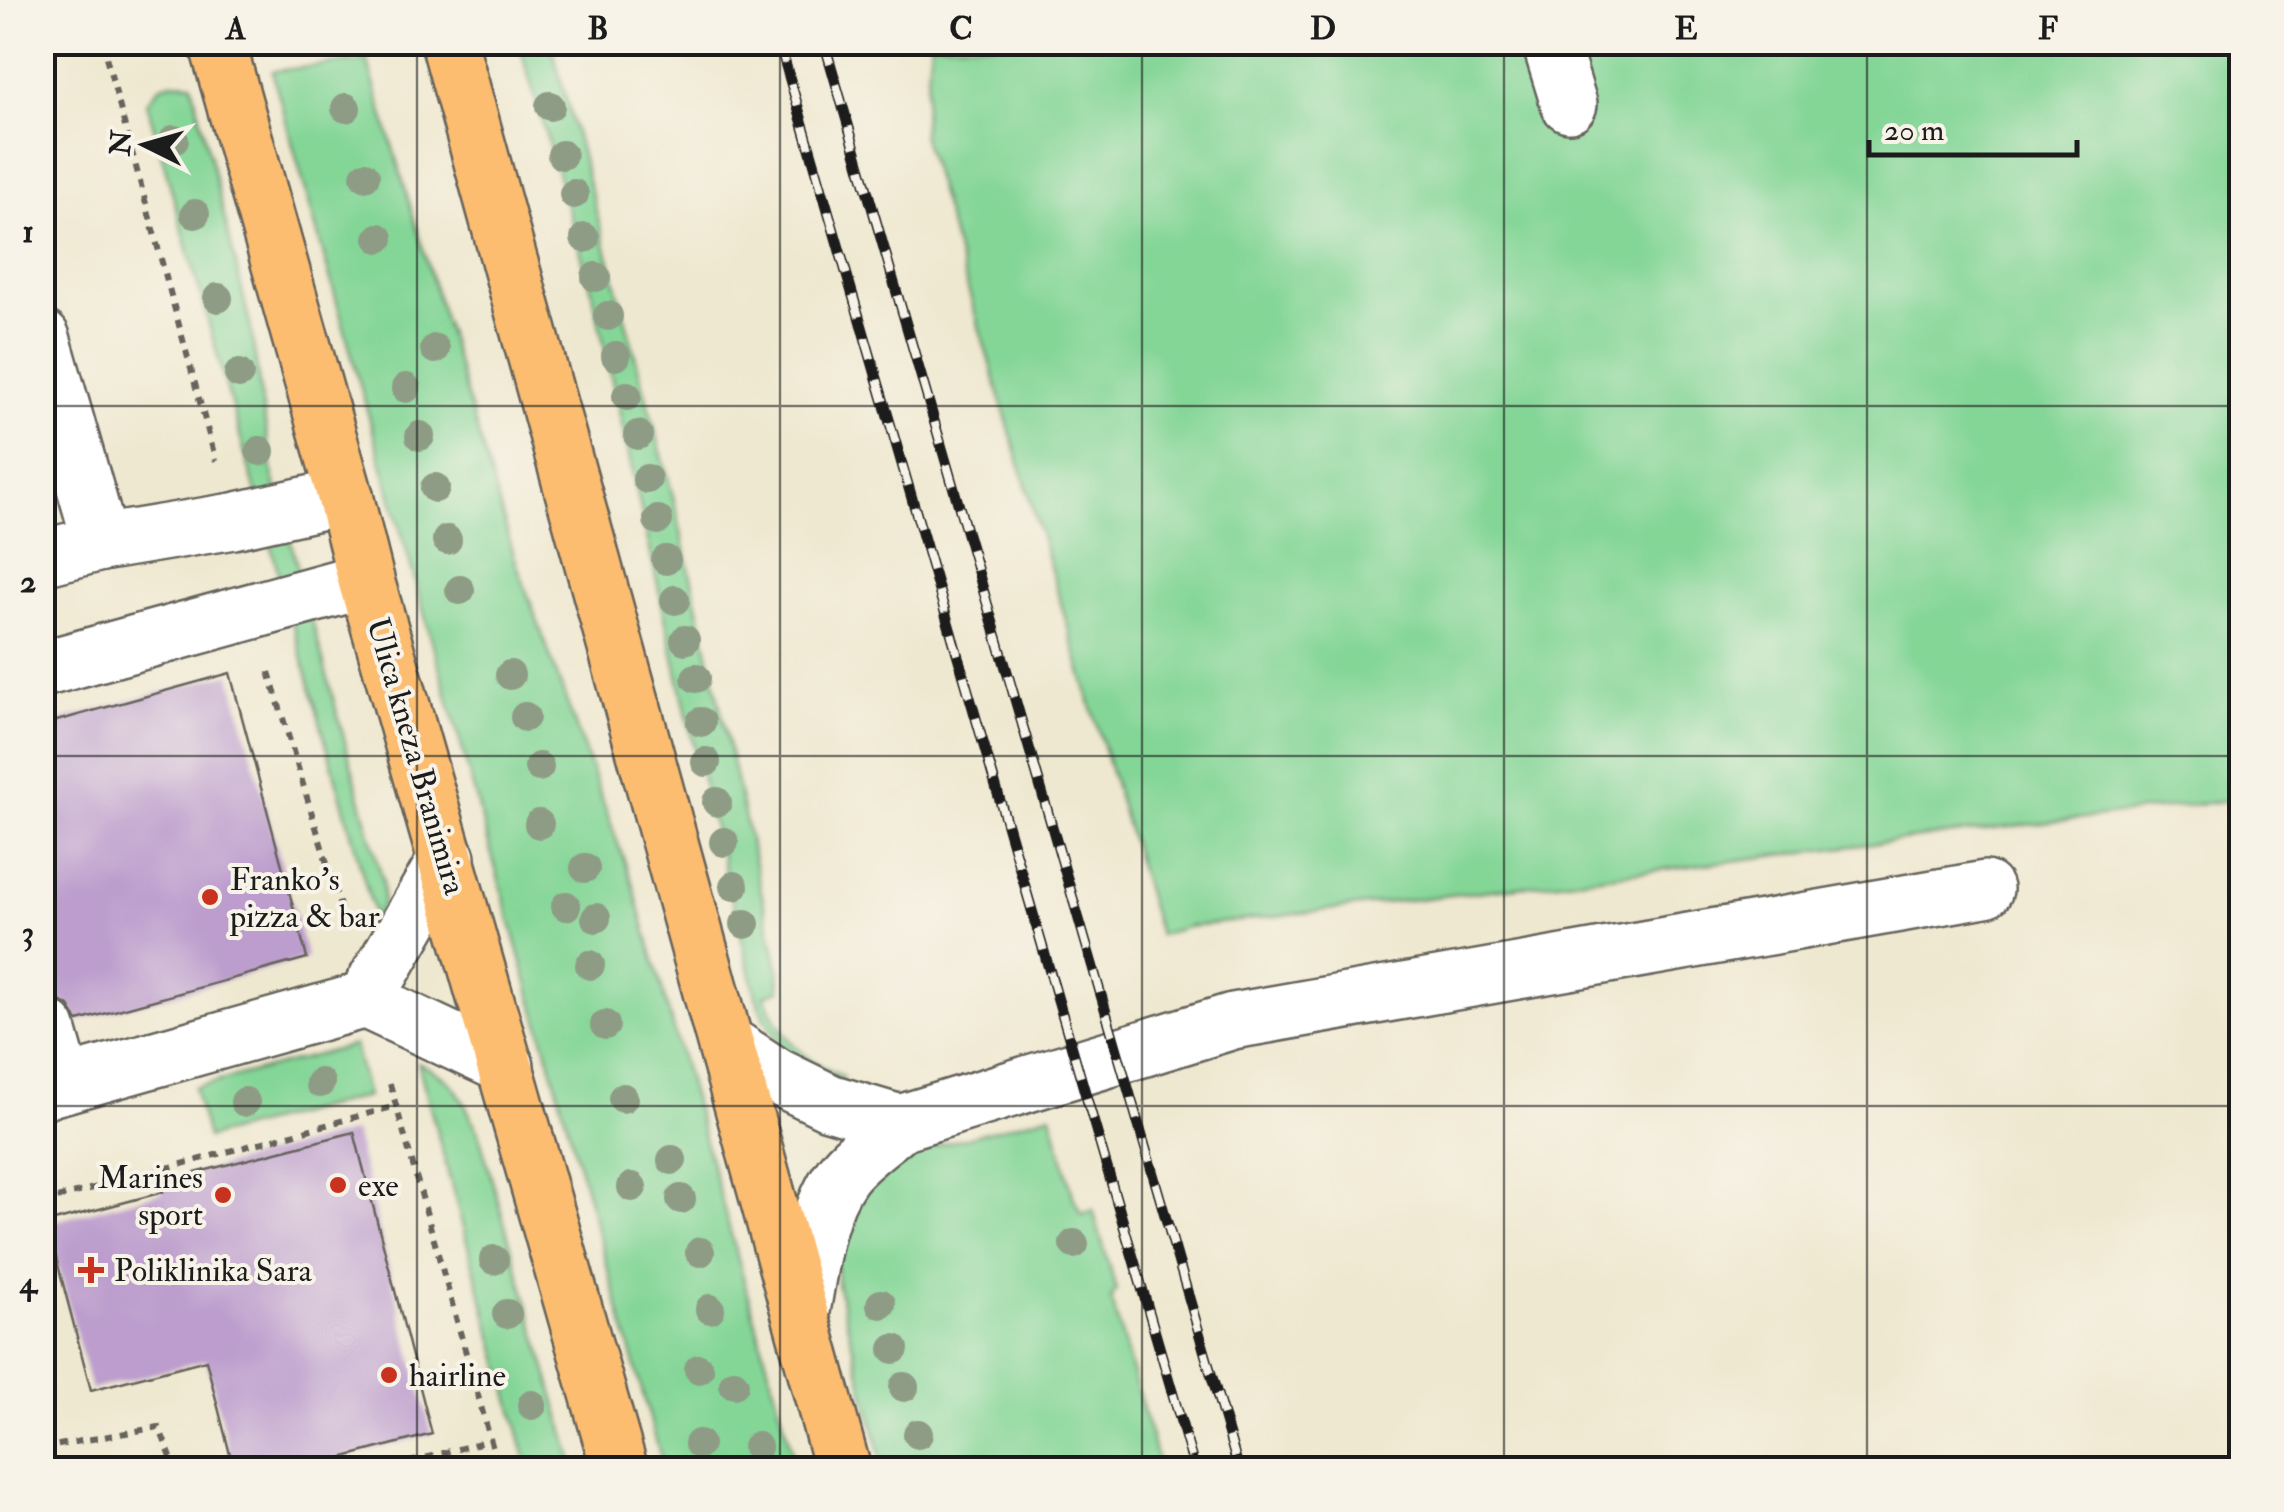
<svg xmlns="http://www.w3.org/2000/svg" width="2284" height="1512" viewBox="0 0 2284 1512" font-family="'IM FELL Double Pica',serif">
  <rect width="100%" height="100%" fill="#f7f3e8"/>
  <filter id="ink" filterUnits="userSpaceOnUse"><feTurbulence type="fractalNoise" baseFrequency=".01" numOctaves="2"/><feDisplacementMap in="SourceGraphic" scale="20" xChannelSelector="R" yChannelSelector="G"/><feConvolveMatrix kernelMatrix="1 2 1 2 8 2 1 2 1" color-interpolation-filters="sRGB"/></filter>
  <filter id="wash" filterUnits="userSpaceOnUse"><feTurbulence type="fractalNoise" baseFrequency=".0048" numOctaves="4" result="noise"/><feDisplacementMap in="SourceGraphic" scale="40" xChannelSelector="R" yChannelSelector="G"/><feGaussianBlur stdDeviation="2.25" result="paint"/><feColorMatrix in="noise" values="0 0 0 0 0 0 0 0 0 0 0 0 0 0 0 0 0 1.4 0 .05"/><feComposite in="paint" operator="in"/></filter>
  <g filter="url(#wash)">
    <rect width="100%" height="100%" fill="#efe8d0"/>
    <g fill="#84d697" stroke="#50795a" stroke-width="2.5">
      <path d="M 519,43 L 551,43 L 674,500 L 779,972 L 780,990 L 765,995 C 779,1036 802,1059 842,1076 L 845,1085 C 794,1057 776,1054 756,996 L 694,747 L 592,291 Z"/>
      <path d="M 931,43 L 2241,43 L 2241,799 L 1188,927 L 1159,935 L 922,134 Z"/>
      <path d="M 367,60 L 516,562 L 632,882 L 797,1469 L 664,1469 L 272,71 Z"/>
      <path d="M 171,82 L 192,83 L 250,324 L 273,476 L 383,882 L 383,901 L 376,922 L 147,103 L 159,87 Z"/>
      <path d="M 354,1045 L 367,1096 L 207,1138 L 194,1088 Z"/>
      <path d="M 418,1063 C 458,1081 459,1093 478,1131 L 575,1469 L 529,1469 Z"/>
      <path d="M 1051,1114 L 1074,1199 L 1082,1214 L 1093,1210 L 1116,1289 L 1111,1298 L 1160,1469 L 884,1469 L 837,1284 L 837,1249 L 846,1218 L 875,1173 L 901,1156 Z"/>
    </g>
    <g id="blocks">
      <g fill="#bc9dcd">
        <path d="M 230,673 L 307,958 L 78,1021 L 69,1006 L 56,999 L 42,999 L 42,725 Z"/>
        <path d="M 354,1132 L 432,1434 L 295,1470 L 234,1470 L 206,1360 L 91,1390 L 47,1223 L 163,1192 L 160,1182 Z"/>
      </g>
    </g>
  </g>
  <g filter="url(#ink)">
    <use href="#blocks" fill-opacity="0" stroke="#66635b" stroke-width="2.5"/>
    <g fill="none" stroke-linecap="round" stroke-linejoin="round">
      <g stroke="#66635b" stroke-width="60">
        <g id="minor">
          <path d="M 1550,42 L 1569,104"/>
          <path d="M 42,338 L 101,543 L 42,558"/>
          <path d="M 101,543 L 233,521 L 345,496"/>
          <path d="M 42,669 L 366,580"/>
          <path d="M 365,1000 L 447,858"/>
          <path d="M 48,1029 L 64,1085"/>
          <path d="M 726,1043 L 776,1076 L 829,1102 L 900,1123 C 882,1139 856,1156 842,1175 C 814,1214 810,1270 801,1316"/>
          <path d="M 42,1091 L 365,1000 L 506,1066"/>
          <path d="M 900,1123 L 1233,1021 L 1985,889"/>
        </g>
      </g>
      <g stroke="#66635b" stroke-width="60">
        <g id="major">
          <path d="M 217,42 L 345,496 L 366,580 L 620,1470"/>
          <path d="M 449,42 L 843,1470"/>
        </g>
      </g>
      <g stroke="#66635b" stroke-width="6" stroke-dasharray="8 8" stroke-linecap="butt">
        <path d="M 102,42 L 216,461"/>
        <path d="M 269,672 L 342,913"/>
        <path d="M 390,1084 L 499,1470"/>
        <path d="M 42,1202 L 396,1106"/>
        <path d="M 42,1448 L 159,1427 L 176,1470"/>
        <path d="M 380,1470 L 491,1440"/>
      </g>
      <use href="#minor" stroke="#fff" stroke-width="55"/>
      <use href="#major" stroke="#fcbd6f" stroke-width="55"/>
      <g stroke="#1c1c1c" stroke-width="11">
        <g id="rail">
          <path d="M 779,42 L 1195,1470"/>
          <path d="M 824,42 L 1239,1470"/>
        </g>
      </g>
      <use href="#rail" stroke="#f7f3e8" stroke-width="8" stroke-dasharray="22" stroke-linecap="butt"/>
    </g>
    <g fill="#8f9c85">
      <circle cx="550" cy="106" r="15"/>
      <circle cx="346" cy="108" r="15"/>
      <circle cx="174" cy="140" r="15"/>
      <circle cx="562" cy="155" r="15"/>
      <circle cx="365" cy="176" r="15"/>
      <circle cx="574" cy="194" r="15"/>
      <circle cx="195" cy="214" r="15"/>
      <circle cx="379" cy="238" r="15"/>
      <circle cx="585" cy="238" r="15"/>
      <circle cx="596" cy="277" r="15"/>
      <circle cx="218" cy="298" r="15"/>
      <circle cx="608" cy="316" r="15"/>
      <circle cx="435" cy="349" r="15"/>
      <circle cx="616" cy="356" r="15"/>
      <circle cx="239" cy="374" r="15"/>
      <circle cx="406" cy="388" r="15"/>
      <circle cx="627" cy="396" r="15"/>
      <circle cx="638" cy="435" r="15"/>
      <circle cx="420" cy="436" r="15"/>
      <circle cx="260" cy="451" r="15"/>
      <circle cx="647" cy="479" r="15"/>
      <circle cx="435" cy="488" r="15"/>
      <circle cx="658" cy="520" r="15"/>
      <circle cx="447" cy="540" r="15"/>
      <circle cx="666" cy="560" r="15"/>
      <circle cx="460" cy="590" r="15"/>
      <circle cx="675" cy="600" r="15"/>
      <circle cx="685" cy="640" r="15"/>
      <circle cx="510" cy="675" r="15"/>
      <circle cx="696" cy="678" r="15"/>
      <circle cx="525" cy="717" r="15"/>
      <circle cx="701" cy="722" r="15"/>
      <circle cx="706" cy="762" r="15"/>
      <circle cx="539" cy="767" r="15"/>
      <circle cx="717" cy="802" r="15"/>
      <circle cx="539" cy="824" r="15"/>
      <circle cx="724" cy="842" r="15"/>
      <circle cx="585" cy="868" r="15"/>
      <circle cx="734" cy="886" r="15"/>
      <circle cx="566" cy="906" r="15"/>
      <circle cx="596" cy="918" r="15"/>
      <circle cx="745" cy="924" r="15"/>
      <circle cx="590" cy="965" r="15"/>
      <circle cx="605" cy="1025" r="15"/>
      <circle cx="320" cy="1083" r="15"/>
      <circle cx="623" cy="1098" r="15"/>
      <circle cx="245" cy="1102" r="15"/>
      <circle cx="672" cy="1160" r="15"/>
      <circle cx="632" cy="1187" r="15"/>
      <circle cx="681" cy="1199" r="15"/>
      <circle cx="1074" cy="1244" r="15"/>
      <circle cx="700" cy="1252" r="15"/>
      <circle cx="494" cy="1260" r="15"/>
      <circle cx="881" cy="1304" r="15"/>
      <circle cx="710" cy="1309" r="15"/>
      <circle cx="507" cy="1314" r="15"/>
      <circle cx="894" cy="1349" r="15"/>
      <circle cx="699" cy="1369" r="15"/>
      <circle cx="734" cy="1384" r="15"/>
      <circle cx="904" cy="1387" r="15"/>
      <circle cx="532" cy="1405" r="15"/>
      <circle cx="918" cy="1434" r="15"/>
      <circle cx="699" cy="1444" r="15"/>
      <circle cx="757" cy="1447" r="15"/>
    </g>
  </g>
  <path fill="none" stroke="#1c1c1c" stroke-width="2.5" stroke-opacity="0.55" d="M 417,42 L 417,1470M 780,42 L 780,1470M 1142,42 L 1142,1470M 1504,42 L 1504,1470M 1867,42 L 1867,1470M 42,406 L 2242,406M 42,756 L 2242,756M 42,1106 L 2242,1106"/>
  <g fill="#c8321e" stroke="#f7f3e8" stroke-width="4">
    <circle cx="210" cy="897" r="10"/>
    <circle cx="338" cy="1185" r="10"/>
    <circle cx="223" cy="1195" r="10"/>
    <path d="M86 1255h10v10h10v10h-10v10h-10v-10h-10v-10h10z"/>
    <circle cx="389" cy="1375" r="10"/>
  </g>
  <g text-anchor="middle" stroke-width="8" stroke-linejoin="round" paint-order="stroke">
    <g font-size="32" fill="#1c1c1c" stroke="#f7f3e8">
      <text transform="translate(417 756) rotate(74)" y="11">Ulica kneza Branimira</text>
    </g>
    <g font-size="32" fill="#1c1c1c" stroke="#f7f3e8" text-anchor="start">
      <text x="230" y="890">Franko's<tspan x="230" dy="37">pizza &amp; bar</tspan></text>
      <text x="203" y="1188" text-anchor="end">Marines<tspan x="203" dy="37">sport</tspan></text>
      <text x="358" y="1196">exe</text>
      <text x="114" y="1281">Poliklinika Sara</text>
      <text x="409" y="1386">hairline</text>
    </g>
  </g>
  <rect width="2284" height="1512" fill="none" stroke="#f7f3e8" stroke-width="110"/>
  <g transform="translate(145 145) rotate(275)" stroke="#f7f3e8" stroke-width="8" paint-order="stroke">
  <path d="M0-8L18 38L0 25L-18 38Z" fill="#1c1c1c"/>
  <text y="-15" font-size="28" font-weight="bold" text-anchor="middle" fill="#1c1c1c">N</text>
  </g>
  <path d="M1869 140v15h208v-15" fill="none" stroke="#1c1c1c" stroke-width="5"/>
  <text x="1884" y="140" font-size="30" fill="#1c1c1c" stroke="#f7f3e8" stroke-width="8" paint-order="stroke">20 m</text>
  <rect x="55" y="55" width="2174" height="1402" fill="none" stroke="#1c1c1c" stroke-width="4"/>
  <g font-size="32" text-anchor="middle" font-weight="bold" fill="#1c1c1c">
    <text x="236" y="39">A</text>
    <text x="598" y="39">B</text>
    <text x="961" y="39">C</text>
    <text x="1323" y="39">D</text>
    <text x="1686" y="39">E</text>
    <text x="2048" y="39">F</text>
    <text x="28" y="242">1</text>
    <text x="28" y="592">2</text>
    <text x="28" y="943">3</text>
    <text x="28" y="1293">4</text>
  </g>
</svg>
